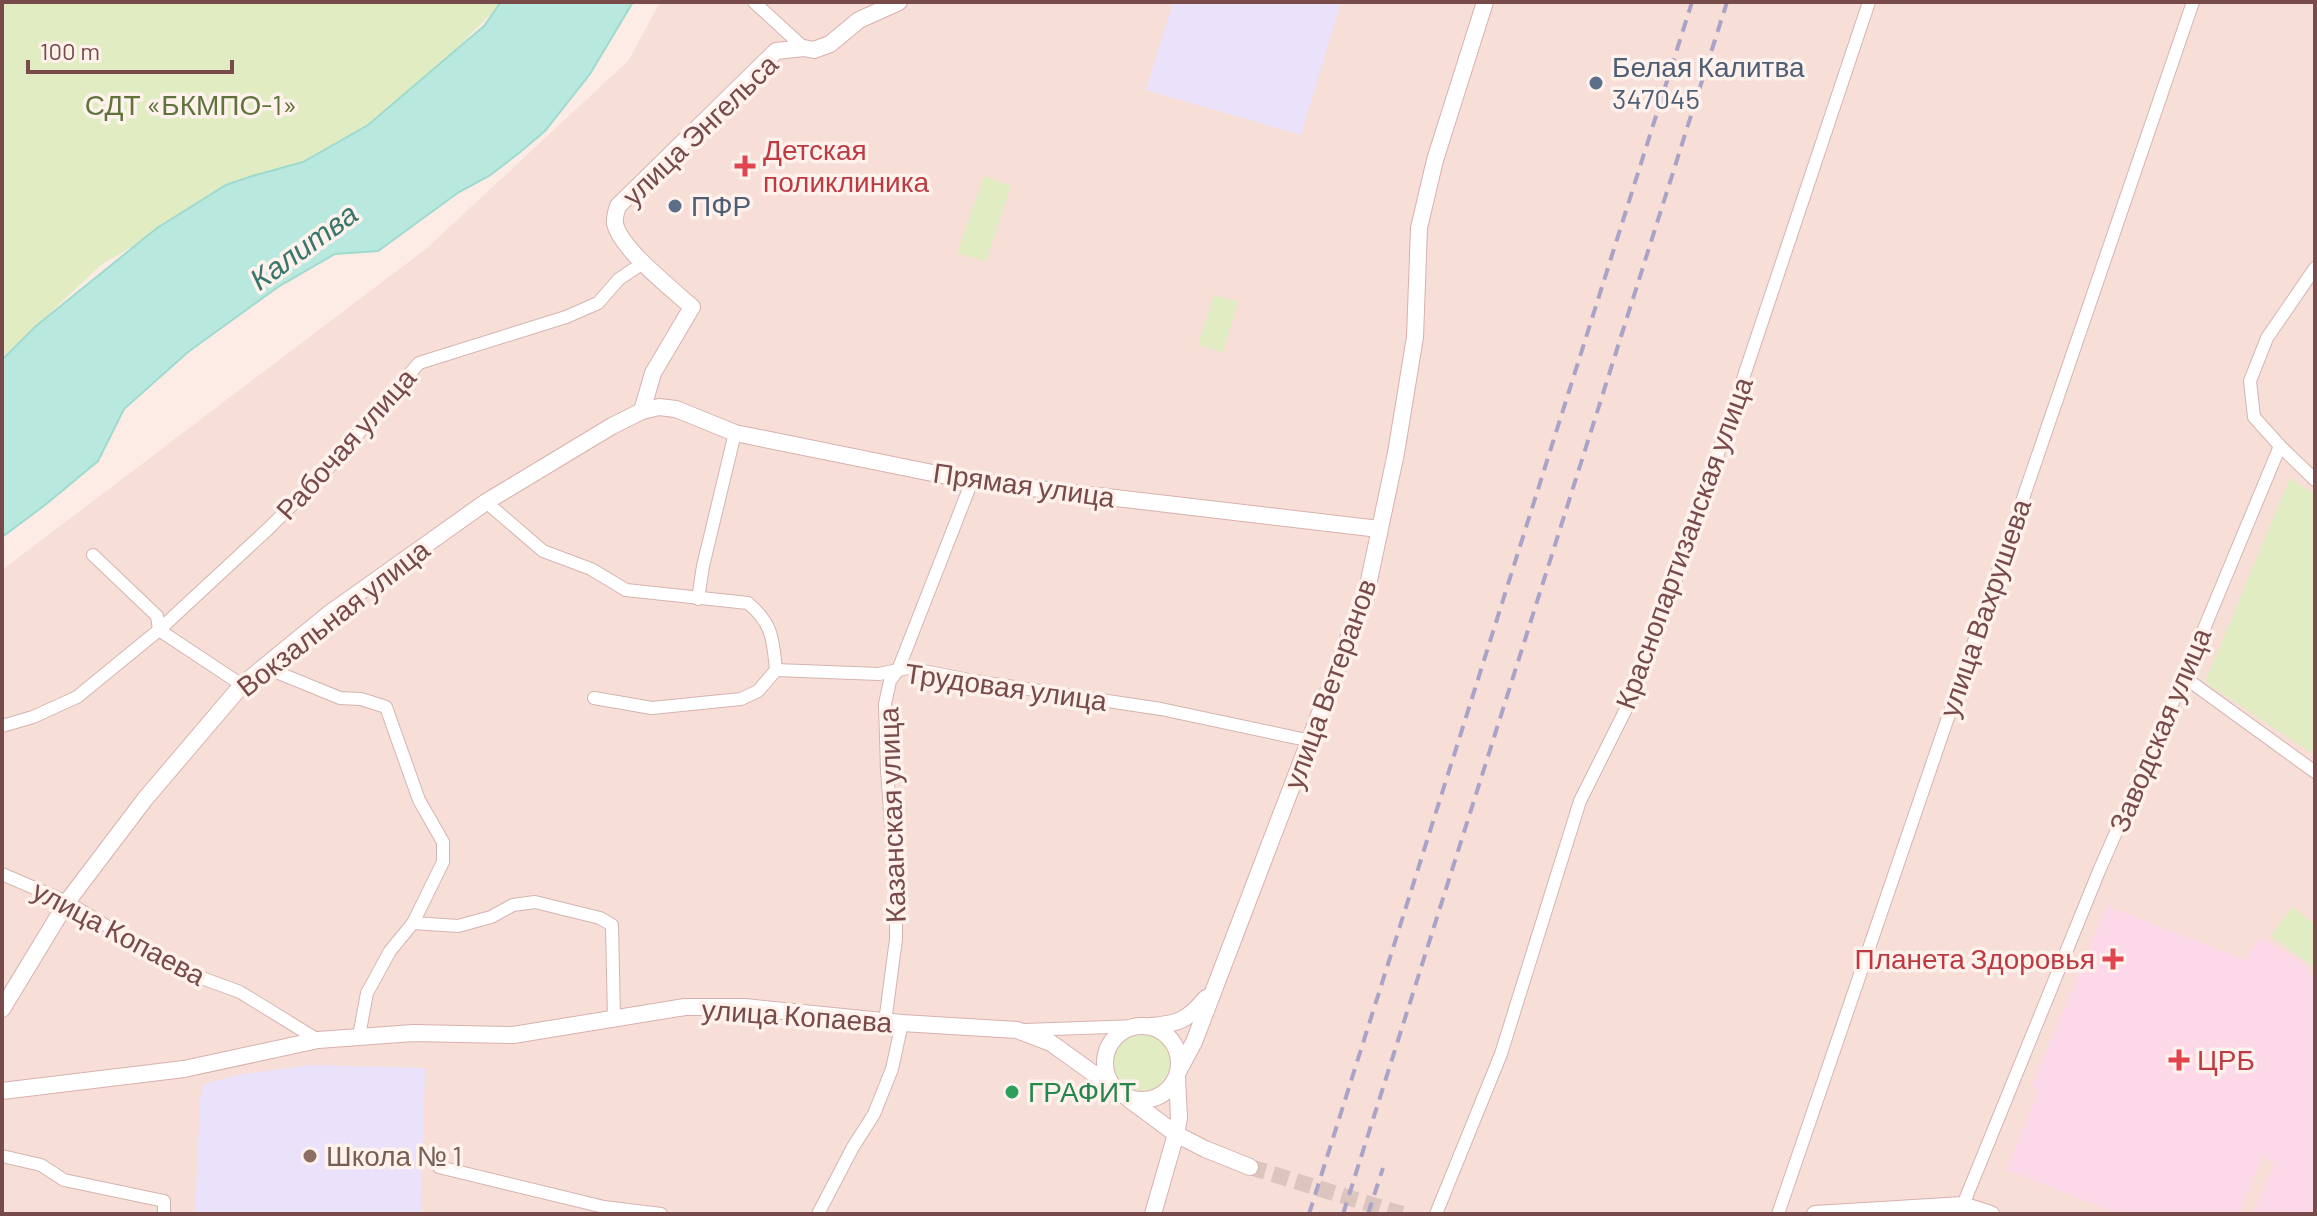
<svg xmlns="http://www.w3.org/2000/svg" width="2317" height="1216" viewBox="0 0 2317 1216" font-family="Barlow,sans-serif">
  <rect width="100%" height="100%" fill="#fdece6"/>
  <path fill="#f7ded7" d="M 660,2 L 2315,2 L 2315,1214 L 2,1214 L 2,570 L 427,248 L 629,60 Z"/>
  <g fill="#e9e2fa">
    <path d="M 1173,2 L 1341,2 L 1301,135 L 1146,90 Z"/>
    <path d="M 311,1065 L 425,1068 L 421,1214 L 195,1214 L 200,1099 L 204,1084 L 242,1074 Z"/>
  </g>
  <path fill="#fcd8e9" d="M 2107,906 L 2246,960 L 2260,937 L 2301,962 L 2315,980 L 2315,1214 L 2252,1214 L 2274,1166 L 2263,1154 L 2239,1214 L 2120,1214 L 2006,1170 L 2038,1091 L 2032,1086 Z"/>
  <g fill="#e2ecc3">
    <path d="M 2,2 L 503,2 L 436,69 L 347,142 L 130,248 L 101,265 L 2,358 Z"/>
    <path d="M 984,176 L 1011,186 L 986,262 L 957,253 Z"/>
    <path d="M 1214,295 L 1238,302 L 1223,352 L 1198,345 Z"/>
    <path d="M 2290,478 L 2315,495 L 2315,747 L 2311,753 L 2205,682 Z"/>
    <path d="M 2292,907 L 2315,924 L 2315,968 L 2271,936 Z"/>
    <circle cx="1142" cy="1062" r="29"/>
  </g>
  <path fill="#b9e8df" stroke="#9fdacf" stroke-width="2" d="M 501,2 L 633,2 L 590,74 L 545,131 L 519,153 L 489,176 L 459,192 L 378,251 L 335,254 L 278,287 L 188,352 L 124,409 L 98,461 L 45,505 L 2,537 L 2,360 L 36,326 L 157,228 L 226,185 L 252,176 L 303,162 L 368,125 L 484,26 Z"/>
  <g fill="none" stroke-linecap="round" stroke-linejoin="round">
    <path stroke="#dcc4bf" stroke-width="16" stroke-dasharray="16 8" stroke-linecap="butt" d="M 1250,1167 L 1402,1214"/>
    <g stroke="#d5b4b0" stroke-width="14">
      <g id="street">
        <path d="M 754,2 L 804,48"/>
        <path d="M 2315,268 L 2267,338 L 2250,381 L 2254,417 L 2280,446 L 2315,480"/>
        <path d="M 486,502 L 543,551 L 591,569 L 626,590 L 748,603 C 773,624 773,640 776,670"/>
        <path d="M 93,555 L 157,616 L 159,630 L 242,685"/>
        <path d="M 698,599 L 703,566 L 735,433"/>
        <path d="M 264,667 L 340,698 L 361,699 L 386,707 L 419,800 L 443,842 L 443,862 L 413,923 L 390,951 L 367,993 L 359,1036"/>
        <path d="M 776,670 L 879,674 L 908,668 L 974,681 L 1161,709 L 1311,741"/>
        <path d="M 2184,677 L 2315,772"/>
        <path d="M 594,698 L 652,708 L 741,699 L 758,691 L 776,670"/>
        <path d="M 2,726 L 33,717 L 77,697 L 159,630 L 268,529 L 324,473 L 419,363 L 566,317 L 598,303 L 619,279 L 643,263"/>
        <path d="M 2,874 L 67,902 L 177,969 L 240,992 L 318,1040"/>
        <path d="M 413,923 L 458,926 L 491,917 L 513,905 L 535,902 L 600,918 L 612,925 L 614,1018"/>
        <path d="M 885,1022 L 896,939 L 896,894 L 887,770 L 885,704 L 890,681 L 898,670 L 972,481"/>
        <path d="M 1025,1030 L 1138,1026"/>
        <path d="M 2,1156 L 41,1165 L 64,1180 L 164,1201 L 164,1214"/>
        <path d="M 439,1167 L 604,1207 L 661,1214"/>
        <path d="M 1963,1205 L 2099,871 L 2184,677 L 2280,446"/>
        <path d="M 818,1214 L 853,1147 L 874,1114 L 892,1069 L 902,1023"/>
        <path d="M 1436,1214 L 1501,1054 L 1580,801 L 1636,689 L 1667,606 L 1869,2"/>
        <path d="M 1778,1214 L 2193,2"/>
      </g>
    </g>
    <g stroke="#d8b1ad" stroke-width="18">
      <g id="secondary">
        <path d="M 642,411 L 653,373 L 692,307 C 672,289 621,249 615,224 C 614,218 616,212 618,206 L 776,51 L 804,48 L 814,50 L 830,44 L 859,20 L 899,2"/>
        <path d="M 2,1009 L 67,902 L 145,799 L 242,685 L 330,613 L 486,502 L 612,426 L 642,411 L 659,407 L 676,409 L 735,433 L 972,481 L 1379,529"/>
        <circle cx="1142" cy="1063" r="37"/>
        <path d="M 1151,1026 C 1178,1024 1188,1020 1206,998"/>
        <path d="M 1179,1070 L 1194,1042 L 1367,590 L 1396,453 L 1415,337 L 1419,228 L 1435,160 L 1485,2"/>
        <path d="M 2,1091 L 184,1069 L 318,1040 L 413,1033 L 513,1035 L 685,1007 L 745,1007 L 902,1023 L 1017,1030 L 1051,1043 L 1115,1089"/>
        <path d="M 1130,1100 L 1176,1134 L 1205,1149 L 1250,1167"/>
        <path d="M 1153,1214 L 1176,1134 L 1179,1118 L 1177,1077"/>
        <path d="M 1815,1214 L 1963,1205 L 1991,1214"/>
      </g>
    </g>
    <use href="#street" stroke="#fff" stroke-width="12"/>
    <use href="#secondary" stroke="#fff" stroke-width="16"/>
    <g stroke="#aaa3c8" stroke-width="4" stroke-dasharray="12 8" stroke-linecap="butt">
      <path d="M 1309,1214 L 1692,2"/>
      <path d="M 1343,1214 L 1727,2"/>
      <path d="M 1368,1214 L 1383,1168"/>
    </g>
  </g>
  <g fill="#5c6f8a" stroke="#fff2ed" stroke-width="3">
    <circle cx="1596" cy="83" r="8"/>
    <circle cx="675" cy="206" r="8"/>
  </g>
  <g fill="#e0444e" stroke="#fff2ed" stroke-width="3">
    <path d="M741 154h8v8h8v8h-8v8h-8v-8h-8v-8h8z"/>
    <path d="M2109 947h8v8h8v8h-8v8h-8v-8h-8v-8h8z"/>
    <path d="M2175 1048h8v8h8v8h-8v8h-8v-8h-8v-8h8z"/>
  </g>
  <circle fill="#2e9e5b" stroke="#fff2ed" stroke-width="3" cx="1012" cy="1092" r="8"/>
  <circle fill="#8d6e63" stroke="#fff2ed" stroke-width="3" cx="310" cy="1156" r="8"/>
  <g text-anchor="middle" stroke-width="7" stroke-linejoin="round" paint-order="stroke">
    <g font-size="28" fill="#4e5e75" stroke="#fff2ed" text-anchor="start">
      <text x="1612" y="77">Белая Калитва<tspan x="1612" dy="32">347045</tspan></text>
      <text x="691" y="216">ПФР</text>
    </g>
    <g font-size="28" fill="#5f733b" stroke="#fff2ed">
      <text x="191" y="115">СДТ «БКМПО-1»</text>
    </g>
    <g font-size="28" fill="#784a49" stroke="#fff2ed">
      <text transform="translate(700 130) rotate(-44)" y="10">улица Энгельса</text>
      <text transform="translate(346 444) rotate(-48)" y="10">Рабочая улица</text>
      <text transform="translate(1024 485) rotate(8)" y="10">Прямая улица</text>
      <text transform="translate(1684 543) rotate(-70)" y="10">Краснопартизанская улица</text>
      <text transform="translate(1985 608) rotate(-71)" y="10">улица Вахрушева</text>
      <text transform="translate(333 618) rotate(-38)" y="10">Вокзальная улица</text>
      <text transform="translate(1330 684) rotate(-70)" y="10">улица Ветеранов</text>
      <text transform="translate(1006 687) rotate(8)" y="10">Трудовая улица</text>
      <text transform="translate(2160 730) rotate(-67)" y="10">Заводская улица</text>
      <text transform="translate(892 815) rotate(-92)" y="10">Казанская улица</text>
      <text transform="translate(119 933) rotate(28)" y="10">улица Копаева</text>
      <text transform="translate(797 1016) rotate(4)" y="10">улица Копаева</text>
    </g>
    <g font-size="28" fill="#be3a42" stroke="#fff2ed" text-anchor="start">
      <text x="763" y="160">Детская<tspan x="763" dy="32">поликлиника</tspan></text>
      <text x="2095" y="969" text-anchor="end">Планета Здоровья</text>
      <text x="2197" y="1070">ЦРБ</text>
    </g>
    <g font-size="28" fill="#27864d" stroke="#fff2ed" text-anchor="start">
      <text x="1028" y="1102">ГРАФИТ</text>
    </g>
    <g font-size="28" fill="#785e54" stroke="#fff2ed" text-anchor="start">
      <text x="326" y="1166">Школа № 1</text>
    </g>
    <g font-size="30" font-style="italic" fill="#39766b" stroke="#fff2ed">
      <text transform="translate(304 247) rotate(-36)" y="10">Калитва</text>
    </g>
  </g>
  <rect width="2317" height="1216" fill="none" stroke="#784a49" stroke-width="8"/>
  <path d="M28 60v12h204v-12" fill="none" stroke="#784a49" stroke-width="4"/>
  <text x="40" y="60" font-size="24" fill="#784a49" stroke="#fff2ed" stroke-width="6" paint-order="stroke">100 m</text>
</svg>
